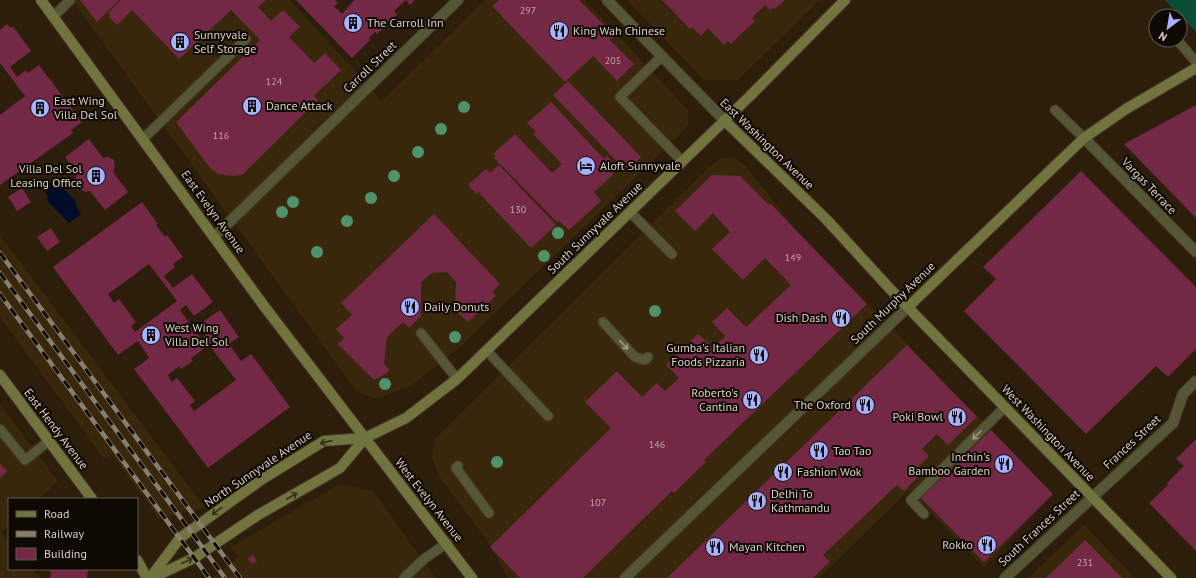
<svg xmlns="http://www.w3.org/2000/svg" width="1196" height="578" viewBox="0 0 1196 578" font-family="'PT Sans',sans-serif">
  <rect width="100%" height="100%" fill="#2c1e0a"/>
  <g fill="#39270c">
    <path d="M 72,0 L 290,0 L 382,101 L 485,0 L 585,0 L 688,110 L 688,124 L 680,134 L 461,346 L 415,383 L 378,399 L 357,392 Z"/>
    <path d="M 627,0 L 820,0 L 738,80 L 704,80 Z"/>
    <path d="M 734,157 L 746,166 L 795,229 L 1053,494 L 984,568 L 909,490 L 819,578 L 508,578 L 489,543 L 438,475 L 432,457 L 434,440 L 711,165 L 721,158 Z"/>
    <path d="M 0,235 L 205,508 L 159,518 L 111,454 L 104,459 L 0,317 Z"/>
    <path d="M 0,404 L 58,481 L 39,499 L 9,499 L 9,526 L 1,533 L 9,542 L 9,569 L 32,569 L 40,578 L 0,578 Z"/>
    <path d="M 340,484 L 373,491 L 436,578 L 213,578 L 239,557 L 231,547 Z"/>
    <path d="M 1084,525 L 1135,578 L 1028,578 Z"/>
  </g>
  <path fill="#0c4d37" d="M 1165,0 L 1196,0 L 1196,32 Z"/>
  <path fill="#000c29" d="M 55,180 L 75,200 L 77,208 L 81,214 L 69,223 L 48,202 L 47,195 L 42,188 Z"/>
  <g fill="#732845" fill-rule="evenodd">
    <path d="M 80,0 L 119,0 L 97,22 Z"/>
    <path d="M 121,0 L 266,0 L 258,7 L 271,21 L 283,10 L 300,27 L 289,37 L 314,63 L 325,53 L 341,70 L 314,96 L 318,100 L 242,175 L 234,176 L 218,174 L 210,168 L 176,122 L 260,40 L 231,10 L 179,59 L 132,10 L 117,25 L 109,17 L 110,15 L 108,13 Z"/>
    <path d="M 296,0 L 335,0 L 338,3 L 334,6 L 342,14 L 354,0 L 415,0 L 410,5 L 406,0 L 394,11 L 397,15 L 377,34 L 375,32 L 369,38 L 370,40 L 352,58 Z"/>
    <path d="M 499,0 L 579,0 L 614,35 L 610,40 L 634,64 L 617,81 L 593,56 L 565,82 L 492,6 Z"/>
    <path d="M 662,0 L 785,0 L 775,9 L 773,7 L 770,10 L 765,5 L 752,18 L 755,21 L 731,44 L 728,41 L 724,45 L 708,28 L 701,36 L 692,27 L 690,29 Z"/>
    <path d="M 7,24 L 11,28 L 13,26 L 31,51 L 10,67 L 17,77 L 26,70 L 28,73 L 39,65 L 82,122 L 71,130 L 73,133 L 0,185 L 0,115 L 25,96 L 0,63 L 0,30 Z"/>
    <path d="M 568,81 L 641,157 L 626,171 L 553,95 Z"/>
    <path d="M 551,102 L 604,159 L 607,156 L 613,162 L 608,167 L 614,174 L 594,192 L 601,201 L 569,230 L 559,221 L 557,222 L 494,158 L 496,156 L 493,154 L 515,134 L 552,173 L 562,164 L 533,134 L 536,132 L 527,123 Z"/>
    <path d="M 1196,105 L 1196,218 L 1124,144 Z"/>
    <path d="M 89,139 L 103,158 L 108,157 L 114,160 L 115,167 L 113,172 L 128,192 L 105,210 L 90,191 L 85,192 L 77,187 L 75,183 L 77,173 L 65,157 Z"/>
    <path d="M 499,165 L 556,225 L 531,248 L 478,192 L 476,194 L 468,185 L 486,169 L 490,173 Z"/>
    <path d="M 1081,171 L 1196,287 L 1196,349 L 1168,377 L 1156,366 L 1086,434 L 964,311 L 996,279 L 983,267 Z"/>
    <path d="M 712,175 L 740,176 L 769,205 L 770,203 L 867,304 L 704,460 L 706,462 L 674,493 L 672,491 L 583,578 L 520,578 L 490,547 L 611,428 L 585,402 L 617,371 L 642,397 L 657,383 L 665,391 L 679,378 L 666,365 L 698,334 L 713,348 L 725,336 L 712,322 L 727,308 L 746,327 L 791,285 L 765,258 L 743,280 L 712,249 L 730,232 L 713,213 L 695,231 L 675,211 Z"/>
    <path d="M 22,188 L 31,202 L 17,211 L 8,197 Z"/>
    <path d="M 142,202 L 158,224 L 156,225 L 165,237 L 167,235 L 183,257 L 173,264 L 175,267 L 164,276 L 173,288 L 192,274 L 213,302 L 194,316 L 186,305 L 180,310 L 201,339 L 207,334 L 200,324 L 220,310 L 239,337 L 229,344 L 241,361 L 251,354 L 290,407 L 208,468 L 134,369 L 149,358 L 138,341 L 118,355 L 53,267 ZM 149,264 L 177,301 L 135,332 L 131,326 L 136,322 L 119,299 L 114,303 L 108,294 ZM 209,345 L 236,380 L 194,411 L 190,405 L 195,401 L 177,378 L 172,382 L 168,375 L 179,366 L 181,369 L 193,361 L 191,358 Z"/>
    <path d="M 434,214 L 500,284 L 492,292 L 496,296 L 468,322 L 455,310 L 456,282 L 447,272 L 432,273 L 421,282 L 421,316 L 409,328 L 403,322 L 387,337 L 384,363 L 389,370 L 386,374 L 374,380 L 338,344 L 344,338 L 336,329 L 352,315 L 341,303 Z"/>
    <path d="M 51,228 L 60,242 L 47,251 L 37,237 Z"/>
    <path d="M 907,345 L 977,417 L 948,445 L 937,434 L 922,449 L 929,456 L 915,470 L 920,475 L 904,491 L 897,485 L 857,523 L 823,555 L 830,562 L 813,578 L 667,578 Z"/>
    <path d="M 991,430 L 1053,494 L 984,562 L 921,498 Z"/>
    <path d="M 1196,439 L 1196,551 L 1149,503 L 1168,485 L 1167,483 L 1184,466 L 1176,459 Z"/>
    <path d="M 0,464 L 7,471 L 0,478 Z"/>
    <path d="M 1085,540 L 1122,578 L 1046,578 Z"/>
    <path d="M 253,555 L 257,561 L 252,564 L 248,559 Z"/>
    <path d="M 42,569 L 88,569 L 87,578 L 50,578 L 51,571 Z"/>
  </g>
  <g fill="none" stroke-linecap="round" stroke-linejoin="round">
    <g stroke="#483a28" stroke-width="11">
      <g id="lane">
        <path d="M 53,17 L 70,0"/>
        <path d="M 1177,40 L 1196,62"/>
        <path d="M 661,57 L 620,97 L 682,161"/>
        <path d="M 1055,110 L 1084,138"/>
        <path d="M 143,139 L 246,39"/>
        <path d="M 630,212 L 672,254"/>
        <path d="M 603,322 L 635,357 L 645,360 L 648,357"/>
        <path d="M 421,333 L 457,379"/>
        <path d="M 487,351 L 548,416"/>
        <path d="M 0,429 L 25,460 L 49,441"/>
        <path d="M 458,466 L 456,468 L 489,513"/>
        <path d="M 924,514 L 911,500 L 1005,407"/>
        <path d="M 404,578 L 424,559 L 447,543"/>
      </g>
    </g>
    <g stroke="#483a28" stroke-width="12">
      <g id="street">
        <path d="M 607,0 L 724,120"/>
        <path d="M 1084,138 L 1196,252"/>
        <path d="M 215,236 L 458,0"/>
        <path d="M 625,578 L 908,307"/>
        <path d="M 1005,578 L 1173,423 L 1183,394 L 1196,381"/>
      </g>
    </g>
    <g stroke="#483a28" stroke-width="12">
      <g id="secondary">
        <path d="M 41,0 L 264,306 L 472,578"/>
        <path d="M 724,120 L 826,219 L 891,290 L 1171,578"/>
        <path d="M 908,307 L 1084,138 L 1126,109 L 1196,68"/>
        <path d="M 0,375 L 92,499"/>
        <path d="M 137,560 L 147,578"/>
        <path d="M 150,578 L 180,538 L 261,480 L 324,441 L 365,438"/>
        <path d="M 152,578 L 194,558 L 258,515 L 340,468 L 365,438 L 406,418 L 457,379 L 749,97 L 845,0"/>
      </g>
    </g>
    <use href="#lane" stroke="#555636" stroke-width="9"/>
    <use href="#street" stroke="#555636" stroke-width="10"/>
    <use href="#secondary" stroke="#72743f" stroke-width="10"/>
    <g stroke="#8a7e6f" stroke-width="4.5">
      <g id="rail">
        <path d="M 0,253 L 240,578"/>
        <path d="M 0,273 L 225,578"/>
        <path d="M 0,294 L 209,578"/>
      </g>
    </g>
    <use href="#rail" stroke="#0f0903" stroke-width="3" stroke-dasharray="9" stroke-linecap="butt"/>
  </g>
  <g fill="#4f926c">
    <circle cx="464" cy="107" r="6"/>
    <circle cx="441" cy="129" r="6"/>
    <circle cx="418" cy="152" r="6"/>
    <circle cx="394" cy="176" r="6"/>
    <circle cx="371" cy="198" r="6"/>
    <circle cx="293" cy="202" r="6"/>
    <circle cx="282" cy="212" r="6"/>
    <circle cx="347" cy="221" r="6"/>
    <circle cx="558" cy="233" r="6"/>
    <circle cx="317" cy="252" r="6"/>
    <circle cx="544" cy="256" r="6"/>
    <circle cx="655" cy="311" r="6"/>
    <circle cx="455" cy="337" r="6"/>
    <circle cx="385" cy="384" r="6"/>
    <circle cx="497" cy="462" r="6"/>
  </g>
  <defs><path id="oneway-shaft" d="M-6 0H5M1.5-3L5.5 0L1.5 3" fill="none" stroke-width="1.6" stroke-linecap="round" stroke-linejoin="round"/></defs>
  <g stroke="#9e9984">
    <use href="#oneway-shaft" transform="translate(624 345) rotate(47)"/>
    <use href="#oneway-shaft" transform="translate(977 435) rotate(135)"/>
  </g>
  <g stroke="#322e18">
    <use href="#oneway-shaft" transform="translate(326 442) rotate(167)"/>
    <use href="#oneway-shaft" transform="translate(292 496) rotate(-30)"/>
    <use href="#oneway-shaft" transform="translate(217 511) rotate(144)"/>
    <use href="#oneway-shaft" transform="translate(187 561) rotate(-25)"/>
  </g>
  <defs>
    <g id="building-disc" transform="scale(1)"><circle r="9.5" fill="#a7b1fc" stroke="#0f0903"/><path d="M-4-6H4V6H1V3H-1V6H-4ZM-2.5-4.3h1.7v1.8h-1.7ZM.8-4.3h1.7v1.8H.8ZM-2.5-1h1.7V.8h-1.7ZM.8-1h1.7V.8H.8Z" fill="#111"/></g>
    <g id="restaurant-disc" transform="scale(1)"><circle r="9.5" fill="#a7b1fc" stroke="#0f0903"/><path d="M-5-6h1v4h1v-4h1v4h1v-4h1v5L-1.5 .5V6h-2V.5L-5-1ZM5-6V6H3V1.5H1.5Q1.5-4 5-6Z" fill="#111"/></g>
    <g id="hotel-disc" transform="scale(1)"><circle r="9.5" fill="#a7b1fc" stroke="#0f0903"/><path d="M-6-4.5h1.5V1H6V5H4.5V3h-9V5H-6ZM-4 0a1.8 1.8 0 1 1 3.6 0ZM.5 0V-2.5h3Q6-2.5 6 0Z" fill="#111"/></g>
  </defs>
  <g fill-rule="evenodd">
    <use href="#building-disc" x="353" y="23"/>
    <use href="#restaurant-disc" x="559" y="31"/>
    <use href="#building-disc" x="180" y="42"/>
    <use href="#building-disc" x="252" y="106"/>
    <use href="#building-disc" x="40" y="108"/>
    <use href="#hotel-disc" x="586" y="166"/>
    <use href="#building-disc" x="96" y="176"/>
    <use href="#restaurant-disc" x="410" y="307"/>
    <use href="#restaurant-disc" x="841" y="318"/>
    <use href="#building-disc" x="151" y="335"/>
    <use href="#restaurant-disc" x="759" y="355"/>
    <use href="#restaurant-disc" x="752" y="400"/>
    <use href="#restaurant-disc" x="865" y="405"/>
    <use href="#restaurant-disc" x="957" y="417"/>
    <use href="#restaurant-disc" x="819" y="451"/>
    <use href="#restaurant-disc" x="1004" y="464"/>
    <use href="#restaurant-disc" x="783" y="472"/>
    <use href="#restaurant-disc" x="757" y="501"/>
    <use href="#restaurant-disc" x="987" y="545"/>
    <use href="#restaurant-disc" x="715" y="547"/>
  </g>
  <g text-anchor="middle" stroke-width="4" stroke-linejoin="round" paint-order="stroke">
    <g font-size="10" fill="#c0a6a4">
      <text x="528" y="14">297</text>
      <text x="613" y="64">205</text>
      <text x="274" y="85">124</text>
      <text x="221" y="139">116</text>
      <text x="518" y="213">130</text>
      <text x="793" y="261">149</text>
      <text x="657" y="448">146</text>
      <text x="598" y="506">107</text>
      <text x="1085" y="566">231</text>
    </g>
    <g font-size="12" fill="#dad0c4" stroke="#0f0903" text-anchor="start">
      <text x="367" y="27">The Carroll Inn</text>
      <text x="573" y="35">King Wah Chinese</text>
      <text x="194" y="39">Sunnyvale<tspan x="194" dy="14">Self Storage</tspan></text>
      <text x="54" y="105">East Wing<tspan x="54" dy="14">Villa Del Sol</tspan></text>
      <text x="266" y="110">Dance Attack</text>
      <text x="600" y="170">Aloft Sunnyvale</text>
      <text x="82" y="173" text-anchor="end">Villa Del Sol<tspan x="82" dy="14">Leasing Office</tspan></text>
      <text x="424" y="311">Daily Donuts</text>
      <text x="827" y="322" text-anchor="end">Dish Dash</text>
      <text x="165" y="332">West Wing<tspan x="165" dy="14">Villa Del Sol</tspan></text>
      <text x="745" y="352" text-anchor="end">Gumba's Italian<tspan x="745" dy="14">Foods Pizzaria</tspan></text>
      <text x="738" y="397" text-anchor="end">Roberto's<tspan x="738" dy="14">Cantina</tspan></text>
      <text x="851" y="409" text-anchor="end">The Oxford</text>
      <text x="943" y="421" text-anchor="end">Poki Bowl</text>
      <text x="833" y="455">Tao Tao</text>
      <text x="990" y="461" text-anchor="end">Inchin's<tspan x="990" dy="14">Bamboo Garden</tspan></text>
      <text x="797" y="476">Fashion Wok</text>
      <text x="771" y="498">Delhi To<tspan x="771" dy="14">Kathmandu</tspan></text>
      <text x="973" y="549" text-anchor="end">Rokko</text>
      <text x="729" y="551">Mayan Kitchen</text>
    </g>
    <g font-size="12" fill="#dad0c4" stroke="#0f0903">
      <text transform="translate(370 67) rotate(-44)" y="4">Carroll Street</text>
      <text transform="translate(767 144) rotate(44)" y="4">East Washington Avenue</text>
      <text transform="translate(1149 186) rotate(46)" y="4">Vargas Terrace</text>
      <text transform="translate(213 212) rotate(54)" y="4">East Evelyn Avenue</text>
      <text transform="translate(595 228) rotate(-44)" y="4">South Sunnyvale Avenue</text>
      <text transform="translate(893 303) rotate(-44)" y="4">South Murphy Avenue</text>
      <text transform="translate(56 429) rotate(53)" y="4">East Hendy Avenue</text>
      <text transform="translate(1048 433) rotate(46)" y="4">West Washington Avenue</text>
      <text transform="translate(1132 442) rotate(-43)" y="4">Frances Street</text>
      <text transform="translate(258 469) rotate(-34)" y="4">North Sunnyvale Avenue</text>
      <text transform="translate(429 500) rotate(52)" y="4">West Evelyn Avenue</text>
      <text transform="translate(1039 528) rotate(-43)" y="4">South Frances Street</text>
    </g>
  </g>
  <rect x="8" y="498" width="130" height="72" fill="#0f0903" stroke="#605950"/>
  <rect x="16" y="511" width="20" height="6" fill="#72743f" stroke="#605950"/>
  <text x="44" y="518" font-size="12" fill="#dad0c4">Road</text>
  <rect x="16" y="531" width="20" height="6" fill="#8a7e6f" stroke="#605950"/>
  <text x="44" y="538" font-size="12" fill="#dad0c4">Railway</text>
  <rect x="16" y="548" width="20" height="12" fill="#732845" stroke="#605950"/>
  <text x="44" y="558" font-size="12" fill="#dad0c4">Building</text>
  <g transform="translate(1168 28) rotate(211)"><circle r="19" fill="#0f0903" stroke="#605950"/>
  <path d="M0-3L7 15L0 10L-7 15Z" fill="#a7b1fc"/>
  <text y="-6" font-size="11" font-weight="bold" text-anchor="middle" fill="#dad0c4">N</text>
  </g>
</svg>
